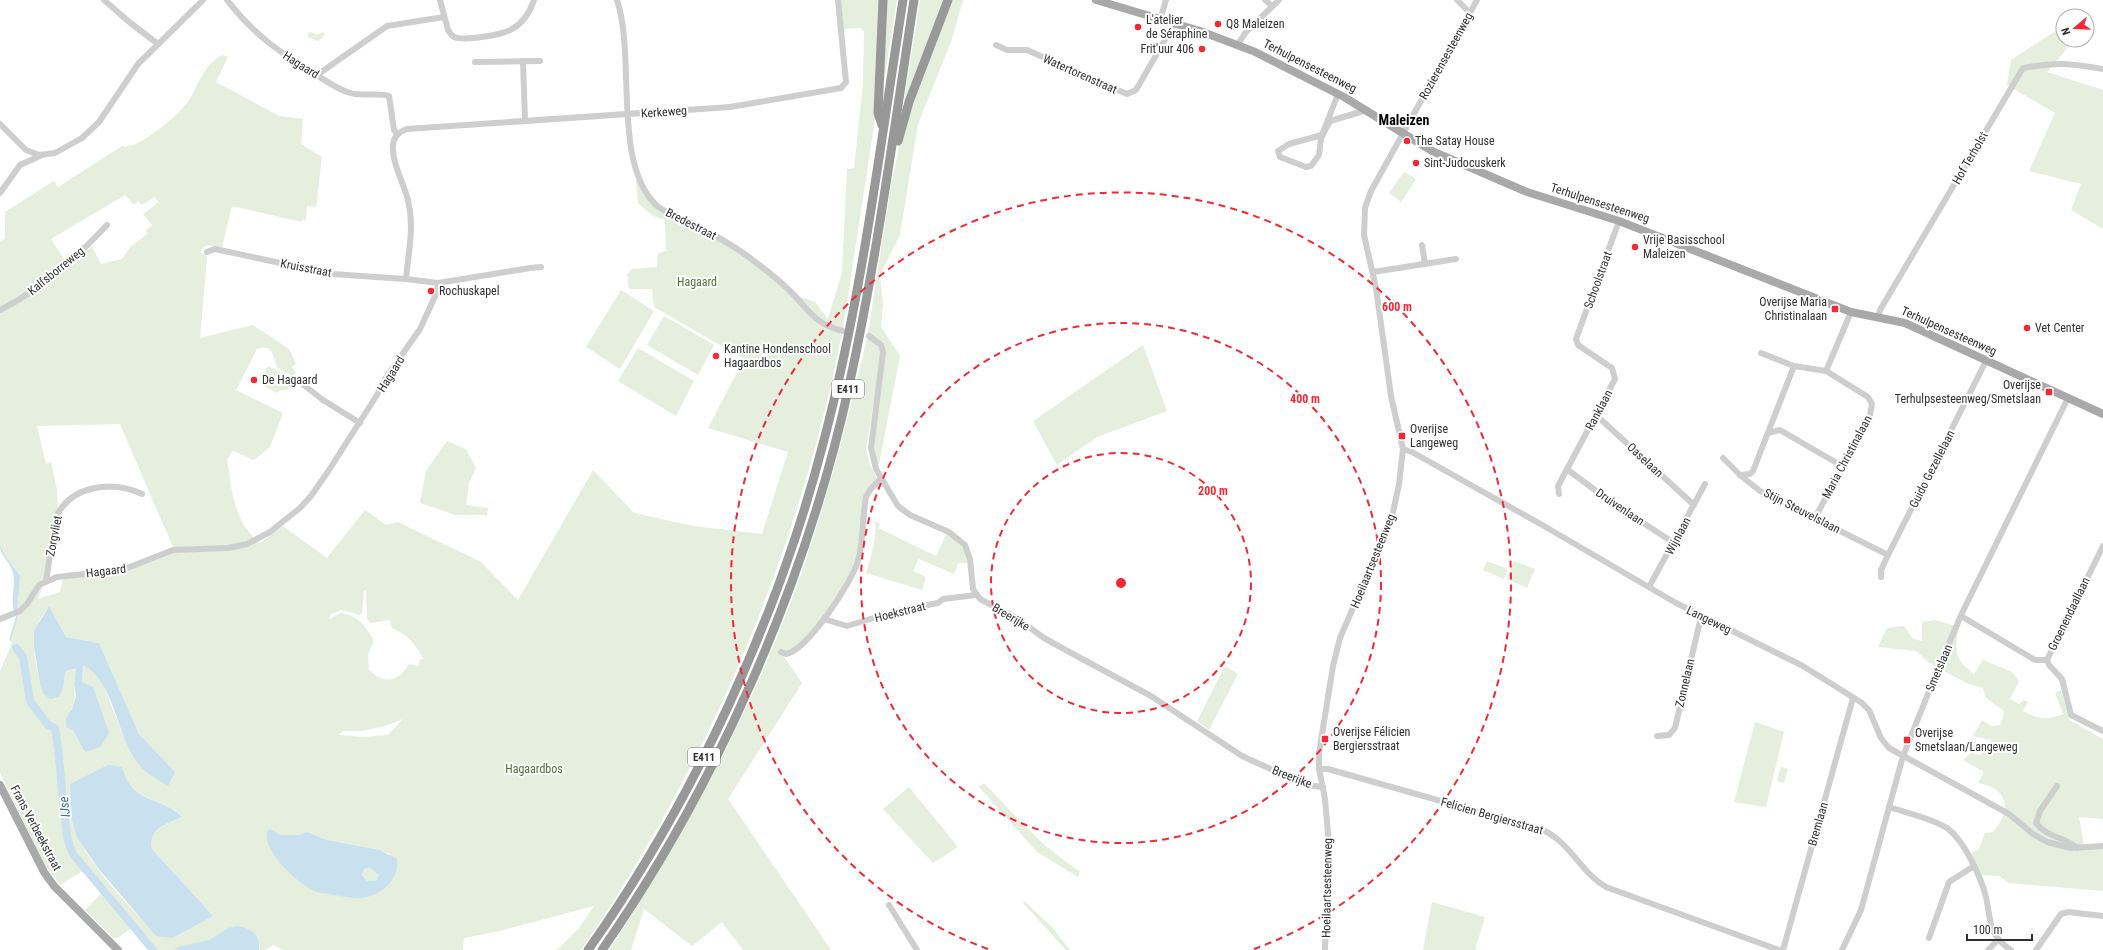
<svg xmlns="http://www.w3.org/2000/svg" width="2103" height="950" viewBox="0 0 2103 950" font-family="'Roboto Condensed',sans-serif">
  <rect width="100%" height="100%" fill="#fff"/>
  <g fill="#e6eede" fill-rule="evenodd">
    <path d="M 840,0 L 879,0 L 876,113 L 843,328 L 824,324 L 797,296 L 815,302 L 828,319 L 842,272 L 847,169 L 854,168 L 863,84 L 864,31 L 861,28 L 843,29 Z"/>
    <path d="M 885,0 L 897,0 L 884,81 L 882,81 Z"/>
    <path d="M 920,0 L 946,0 L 907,101 L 904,101 Z"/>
    <path d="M 951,0 L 963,0 L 951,42 L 918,124 L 900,235 L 880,275 L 883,305 L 881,327 L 900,356 L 878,469 L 873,455 L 884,345 L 868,333 L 891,185 L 904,124 Z"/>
    <path d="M 2057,30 L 2063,37 L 2063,40 L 2066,40 L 2070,45 L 2047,72 L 2103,90 L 2103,229 L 2071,210 L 2081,184 L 2029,171 L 2055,113 L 2007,85 L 2011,60 Z"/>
    <path d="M 311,32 L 317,35 L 323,32 L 325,35 L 318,41 L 308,37 L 308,33 Z"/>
    <path d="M 223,55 L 228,57 L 216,82 L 279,116 L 303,119 L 301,144 L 322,157 L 316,207 L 307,206 L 306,220 L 302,220 L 302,222 L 232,206 L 222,248 L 208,245 L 201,249 L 201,253 L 206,254 L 207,258 L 200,338 L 253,325 L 289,349 L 296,364 L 292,367 L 296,373 L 293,376 L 278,368 C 272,358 275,343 257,349 L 236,390 L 283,413 L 270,447 L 254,460 L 233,451 L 227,459 C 232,491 233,521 260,543 L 283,526 L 327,558 L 365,510 L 386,525 L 398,522 L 481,562 L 518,600 L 593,470 L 634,513 L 693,526 L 762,534 L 788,452 L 708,428 L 744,359 L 654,307 L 652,289 L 629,289 L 627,274 L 632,269 L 657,267 L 658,253 L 666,251 L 665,220 L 653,216 L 638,203 L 636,180 L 639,181 L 649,198 L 744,255 L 784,287 L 819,324 L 842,333 C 798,555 709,763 581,950 L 557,950 L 579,928 L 594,906 L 500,931 L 464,938 L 463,950 L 283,950 L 274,945 L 265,950 L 259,950 L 260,944 L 228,928 L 209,940 L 175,949 L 179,950 L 153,950 L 134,926 L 119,937 L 114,938 L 85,910 L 104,891 L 86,869 L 60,885 L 58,882 L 44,864 L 0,773 L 0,671 L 12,643 L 10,640 L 17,616 L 15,610 L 19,584 L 12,566 L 0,549 L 0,241 L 5,239 L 5,212 L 54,181 L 58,187 L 122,146 C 136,152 178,115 187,103 C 198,88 204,62 223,55 ZM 125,195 L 134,205 L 138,201 L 142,205 L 154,197 L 159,202 L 143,214 L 152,225 L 146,230 L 147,234 L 130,247 L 122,259 L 101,264 L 92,246 L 69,267 L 51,239 ZM 120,424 L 173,547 L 131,565 L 103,570 L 64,573 L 60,592 L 38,599 L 43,585 L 58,509 L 57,490 L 51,462 L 46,464 L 37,426 ZM 366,590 L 367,619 L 370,623 L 390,620 L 392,628 C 408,635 414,642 423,658 L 420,660 L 418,666 L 409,664 C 398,682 385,685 369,670 L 368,654 L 373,643 L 373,638 L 362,623 L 350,615 L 341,613 L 329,619 L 331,614 L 341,610 L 360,615 L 362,612 L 364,591 ZM 49,606 L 66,637 L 99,643 L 139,734 L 175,772 L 124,738 L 103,684 L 92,670 L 83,664 L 82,682 L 85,751 L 66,718 C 76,704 75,700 74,684 C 74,678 76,673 76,667 L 64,671 L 40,684 C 34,650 27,635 49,606 ZM 403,719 L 388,735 L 363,737 L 339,735 L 343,731 C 366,732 382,728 403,719 ZM 122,767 C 134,807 160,793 182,817 C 167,824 148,829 152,849 L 213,916 L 157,936 C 127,902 85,864 72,821 ZM 271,829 L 280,835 L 298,835 L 307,832 L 327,840 L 380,850 L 390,854 L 373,894 L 268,830 Z"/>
    <path d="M 1404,172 L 1416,179 L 1401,202 L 1389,193 Z"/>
    <path d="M 621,290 L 654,311 L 620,369 L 586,347 Z"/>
    <path d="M 664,316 L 714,345 L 698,375 L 647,345 Z"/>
    <path d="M 867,338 L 875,344 L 882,352 L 866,449 L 870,465 L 877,478 L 870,487 L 858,554 L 850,577 L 813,632 L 794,650 L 782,654 L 802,683 L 728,799 L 831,950 L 743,950 L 722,922 L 692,946 L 644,909 L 631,950 L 609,950 C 685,834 752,711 799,580 C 827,501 848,420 867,338 Z"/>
    <path d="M 1143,345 L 1167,411 L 1097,437 L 1057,465 L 1033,421 Z"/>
    <path d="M 638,348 L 694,381 L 676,416 L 618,381 Z"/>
    <path d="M 268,366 L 290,377 L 292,382 L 287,390 L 278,391 L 277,393 L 259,383 Z"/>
    <path d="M 447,441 L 466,449 L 476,468 L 469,483 L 466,505 L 488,508 L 487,515 L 455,515 L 420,503 L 426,471 Z"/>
    <path d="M 875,521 L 880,524 L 878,528 L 936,556 L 947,533 C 958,541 967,548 967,563 L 958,563 L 954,574 L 919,559 L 913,571 L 926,577 L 922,590 L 866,573 C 871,556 877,539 875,521 Z"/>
    <path d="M 1487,561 L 1508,569 L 1504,579 L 1483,570 Z"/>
    <path d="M 1514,561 L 1535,569 L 1527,588 L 1507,579 Z"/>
    <path d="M 1935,620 L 1959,627 C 1954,650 1954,659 1974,674 L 1983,660 L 2012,672 L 2019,681 L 2010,699 L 2019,704 L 2024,700 L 2028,702 L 2023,711 C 2036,718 2049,721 2063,714 L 2055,693 L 2061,690 L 2069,720 L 2103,739 L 2103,819 L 2079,817 L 2084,846 L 2103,846 L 2103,891 L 2009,883 L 1999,876 L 1982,875 L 1971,853 L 1979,849 L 1985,833 L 1993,832 C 2012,811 2009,788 1978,783 L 1984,772 L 1963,760 L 1971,753 L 1981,755 L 1991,740 L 1973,736 L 1982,720 L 1992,726 L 2001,725 L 2004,711 L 1985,697 L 1983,688 L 1968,684 L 1928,662 L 1916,651 L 1878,647 L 1887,628 L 1904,626 L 1913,639 L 1922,641 L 1922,622 Z"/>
    <path d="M 1225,666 L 1238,674 L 1209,730 L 1197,721 Z"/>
    <path d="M 1755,722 L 1784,732 L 1766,807 L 1734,802 Z"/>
    <path d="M 1781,767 L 1788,769 L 1784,783 L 1777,781 Z"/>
    <path d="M 984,783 C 1015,815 1042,848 1080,871 L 1078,877 L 1037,852 L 979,787 Z"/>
    <path d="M 909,787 L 958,847 L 933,863 L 883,809 Z"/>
    <path d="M 370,868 L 379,875 L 376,881 L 367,881 L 362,875 L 364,869 Z"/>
    <path d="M 1024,901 L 1051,926 L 1070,950 L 1066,950 L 1023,903 Z"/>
    <path d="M 1432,902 L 1485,917 L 1475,950 L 1423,950 Z"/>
  </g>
  <g fill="#c9e0ef" fill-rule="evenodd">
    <path d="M 0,545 L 5,556 L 20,576 L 17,610 L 14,611 C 10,597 17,583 12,570 C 9,560 0,557 0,545 Z"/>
    <path d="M 49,606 L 66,637 L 99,643 L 139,734 L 175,772 L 168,786 C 159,780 147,774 140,766 C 116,738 115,681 83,665 L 82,682 L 93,687 L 109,733 L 100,747 L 85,752 L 73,730 L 66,727 L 66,718 L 72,709 L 76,696 L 74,684 L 76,668 L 65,671 L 63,688 L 59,697 L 50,699 L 43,693 L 40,684 L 34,647 L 34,631 Z"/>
    <path d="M 108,765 L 122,767 C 134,807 160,794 182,817 C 167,824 148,828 152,849 L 213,916 L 172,938 L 156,936 L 97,867 L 77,837 L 72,821 L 70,784 Z"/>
    <path d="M 271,829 L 280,835 L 298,835 L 307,832 L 327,840 L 380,850 L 397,859 C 400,880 380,897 360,898 C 350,898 339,896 330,894 C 324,893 317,893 312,890 C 297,882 259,848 268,830 ZM 370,868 L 379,875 L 376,881 L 367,881 L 362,875 L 364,869 Z"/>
    <path d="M 237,926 C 251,928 261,935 259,950 L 179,950 L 174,948 L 209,940 L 228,928 Z"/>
  </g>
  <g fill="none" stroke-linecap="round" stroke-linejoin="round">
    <path stroke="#c9e0ef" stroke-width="1.5" d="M 10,640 L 17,616"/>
    <path stroke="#c9e0ef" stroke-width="8" d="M 16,648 L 23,657 L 30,701 L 48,725 L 55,728 C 60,756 61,784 64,812 C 67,831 65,836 73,854 L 153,950"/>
    <g stroke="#cecece" stroke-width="6">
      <path d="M 104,0 L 128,21 L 158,44"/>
      <path d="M 227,0 C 254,35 278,51 315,74 C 326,81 337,89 350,93 C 363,97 379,92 389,96 L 394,130 L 397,134"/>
      <path d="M 440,0 L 448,30 C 450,33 451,35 454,37 C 464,41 503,35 512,29 C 523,23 530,12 534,0"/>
      <path d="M 617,0 C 636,57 612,162 656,205 C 666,214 680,217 692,223 C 713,234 735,246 754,261 C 766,270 778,279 789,290 C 809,309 813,324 843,331"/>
      <path d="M 1265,0 L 1272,6"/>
      <path d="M 1457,0 L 1470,13"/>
      <path d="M 1160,20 L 1166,0"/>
      <path d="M 1238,44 L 1246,32 L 1279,0"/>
      <path d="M 996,45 L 1007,50 L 1027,50 L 1127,94 L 1136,90 L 1174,24"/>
      <path d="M 523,61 L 525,121"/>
      <path d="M 475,62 L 540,61"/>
      <path d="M 317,75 L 387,26 L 444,17"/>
      <path d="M 1338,94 L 1322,135 L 1289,144 L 1278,151 L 1280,157 L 1306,167 L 1311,166 L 1319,155 L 1321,138 L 1330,121 L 1367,110"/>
      <path d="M 0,124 L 26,150 L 39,155 L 55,153 L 82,138 L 99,122 L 138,64 L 203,0"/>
      <path d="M 0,193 L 20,165 L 42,155"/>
      <path d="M 1422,245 L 1425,264"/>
      <path d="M 207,252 L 215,249 L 332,274 L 406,279"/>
      <path d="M 541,267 L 530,268 L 438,283 L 406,279 C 408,255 414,229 409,205 C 406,186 392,166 393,146 C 393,137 398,132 407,129 L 730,107 L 841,88 L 846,82 L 838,0"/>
      <path d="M 1373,272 L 1456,259"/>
      <path d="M 0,310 C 42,289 75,259 107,225"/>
      <path d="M 1878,317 L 1880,310 L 2023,68 C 2057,62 2070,63 2103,69"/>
      <path d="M 869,336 L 881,345 L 883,352 L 871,448 L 876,469 L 898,506 L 910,515 L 949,532 L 965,545 L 970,559 L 973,589 L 980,599 L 1018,619 L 1044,638 L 1073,654 L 1151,696 L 1242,756 L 1306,785 L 1323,787"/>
      <path d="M 1761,353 L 1794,366 L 1826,371 L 1868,397 L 1872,404 L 1870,415 L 1815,518"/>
      <path d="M 1826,371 L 1851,312"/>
      <path d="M 296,379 L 323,400 L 360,423"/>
      <path d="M 1596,415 L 1694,505"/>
      <path d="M 1768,433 L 1780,430 L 1842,466"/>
      <path d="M 1403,449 L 1412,452 L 1544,526 L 1676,603 L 1801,665 L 1835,686 L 1862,703 L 1869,710 L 1881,738 L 1889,748 L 2009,814 L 2033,834 L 2047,842 L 2071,848 L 2103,846"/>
      <path d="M 1723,458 L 1740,475 L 1760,491 L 1888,555"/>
      <path d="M 1568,470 L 1611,502 L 1674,543"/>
      <path d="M 1740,475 L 1750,474 L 1753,471 L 1794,366"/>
      <path d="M 1559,494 L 1558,486 L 1615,379 L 1612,368 L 1578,345 L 1576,339 L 1619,221"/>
      <path d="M 1881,577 L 1881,570 L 1888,555 L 1986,361"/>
      <path d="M 46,581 L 56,517 C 71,485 112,480 142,494"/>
      <path d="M 1649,587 L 1705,484"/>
      <path d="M 1961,616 L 2035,660 L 2047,660 L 2049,665 L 2062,679 L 2071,715 L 2103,731"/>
      <path d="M 0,619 L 20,611 L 27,604 L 39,585 L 57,577 L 122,570 L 173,550 L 228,548 L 247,544 L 270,532 L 300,508 L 311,496 L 329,470 L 377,395 L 385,379 L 420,329 L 437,292 L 438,283"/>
      <path d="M 824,619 L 847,626 L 897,611 L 938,603 L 943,599 L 976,595"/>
      <path d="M 781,652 L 786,654 C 807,651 852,582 858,561 C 864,540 862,518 866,497 L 870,490 L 881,478"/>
      <path d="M 2047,660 L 2103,546"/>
      <path d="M 1657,736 L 1669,735 L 1675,728 L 1701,617"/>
      <path d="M 1319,769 L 1328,769 L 1543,830 C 1572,844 1580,872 1606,887 L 1779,950"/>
      <path d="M 2057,786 L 2040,811 L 2036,823 C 2046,837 2065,837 2077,848"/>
      <path d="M 1889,807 C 1907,813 1931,818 1947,828 C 1964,840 1981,877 1986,897 C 1991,921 1988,935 2011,950"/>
      <path d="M 889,905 L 917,950"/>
      <path d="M 1929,938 L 1949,882 L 1974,866"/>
      <path d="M 1325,950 L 1328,834 L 1325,799 L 1319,769 L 1319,753 L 1333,666 L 1340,638 L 1392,517 L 1399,484 L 1403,449 L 1391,396 L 1376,288 L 1364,235 L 1365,208 L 1371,191 L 1477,0"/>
      <path d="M 1783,950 L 1853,698"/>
      <path d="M 1842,950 L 1861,910 L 1903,756 L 1940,664 L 1963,611 L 2068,398"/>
      <path d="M 1988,950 L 1998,940"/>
      <path d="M 2036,950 L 2061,914 L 2068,912 L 2103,916"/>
    </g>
    <g stroke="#a9a9a9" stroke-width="8">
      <path d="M 1096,0 L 1200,31 L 1253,51 L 1344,97 L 1432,151 L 1527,192 L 1619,221 L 1851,312 L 1905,323 L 2103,414"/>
      <path d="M 0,785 L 44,872 L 54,886 L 118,950"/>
    </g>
    <g stroke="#989898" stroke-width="9">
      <path d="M 882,125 L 878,113 L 883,0"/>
      <path d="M 898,141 L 909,102 L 948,0"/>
      <path d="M 588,950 C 693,802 779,616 824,440 C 862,296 880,147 903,0"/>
      <path d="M 602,950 C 717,785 806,583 849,386 C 877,258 894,129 914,0"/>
    </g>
  </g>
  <g fill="none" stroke="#f22935" stroke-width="2" stroke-dasharray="7 5">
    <circle cx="1121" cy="583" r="130"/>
    <circle cx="1121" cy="583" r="260"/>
    <path d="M988 949A390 390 0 1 1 1254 949"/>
  </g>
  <g fill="#f22935" stroke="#fff" stroke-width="1.5">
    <circle cx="1218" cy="24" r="4"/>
    <circle cx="1138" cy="27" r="4"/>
    <circle cx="1202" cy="49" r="4"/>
    <circle cx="1407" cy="141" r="4"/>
    <circle cx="1416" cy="163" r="4"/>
    <circle cx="1635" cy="247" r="4"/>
    <circle cx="431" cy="291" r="4"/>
    <rect x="1831" y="305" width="8" height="8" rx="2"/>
    <circle cx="2027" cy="328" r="4"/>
    <circle cx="716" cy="356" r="4"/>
    <circle cx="254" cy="380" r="4"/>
    <rect x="2045" y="388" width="8" height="8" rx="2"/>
    <rect x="1398" y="432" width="8" height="8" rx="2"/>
    <rect x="1321" y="735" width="8" height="8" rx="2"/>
    <rect x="1903" y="736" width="8" height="8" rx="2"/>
  </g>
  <g text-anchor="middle" stroke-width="4" stroke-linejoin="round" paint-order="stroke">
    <g fill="#fff" stroke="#6f6f6f" stroke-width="1">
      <rect x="832" y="380" width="32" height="18" rx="3"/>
      <rect x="688" y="748" width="32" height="18" rx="3"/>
    </g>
    <g font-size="11" font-weight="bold" fill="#313131">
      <text x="848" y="393">E411</text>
      <text x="704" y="761">E411</text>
    </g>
    <g font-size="12" fill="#313131" stroke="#fff" text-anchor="start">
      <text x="1146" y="24">L'atelier<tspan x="1146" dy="14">de Séraphine</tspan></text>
      <text x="1226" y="28">Q8 Maleizen</text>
      <text x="1194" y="53" text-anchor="end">Frit'uur 406</text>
      <text x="1415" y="145">The Satay House</text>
      <text x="1424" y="167">Sint-Judocuskerk</text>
      <text x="1643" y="244">Vrije Basisschool<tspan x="1643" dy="14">Maleizen</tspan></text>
      <text x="439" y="295">Rochuskapel</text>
      <text x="1827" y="306" text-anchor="end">Overijse Maria<tspan x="1827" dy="14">Christinalaan</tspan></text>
      <text x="2035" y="332">Vet Center</text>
      <text x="724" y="353">Kantine Hondenschool<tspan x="724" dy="14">Hagaardbos</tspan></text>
      <text x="262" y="384">De Hagaard</text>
      <text x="2041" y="389" text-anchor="end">Overijse<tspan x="2041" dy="14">Terhulpsesteenweg/Smetslaan</tspan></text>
      <text x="1410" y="433">Overijse<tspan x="1410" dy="14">Langeweg</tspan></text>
      <text x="1333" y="736">Overijse Félicien<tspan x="1333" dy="14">Bergiersstraat</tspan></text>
      <text x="1915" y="737">Overijse<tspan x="1915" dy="14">Smetslaan/Langeweg</tspan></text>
    </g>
    <g font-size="12" fill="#313131" stroke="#fff">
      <text transform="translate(1446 56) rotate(-61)" y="4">Rozierensesteenweg</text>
      <text transform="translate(301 65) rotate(32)" y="4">Hagaard</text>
      <text transform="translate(1310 66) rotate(27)" y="4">Terhulpensesteenweg</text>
      <text transform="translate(1080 74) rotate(24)" y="4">Watertorenstraat</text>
      <text transform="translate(664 112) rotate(-4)" y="4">Kerkeweg</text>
      <text transform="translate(1970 158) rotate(-60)" y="4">Hof Terholst</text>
      <text transform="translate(1600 203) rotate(18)" y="4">Terhulpensesteenweg</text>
      <text transform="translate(691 224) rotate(27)" y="4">Bredestraat</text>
      <text transform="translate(306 268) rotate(11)" y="4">Kruisstraat</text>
      <text transform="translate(56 271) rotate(-39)" y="4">Kalfsborreweg</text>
      <text transform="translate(1598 280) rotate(-70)" y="4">Schoolstraat</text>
      <text transform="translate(1949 331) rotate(24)" y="4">Terhulpensesteenweg</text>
      <text transform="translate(391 374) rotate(-58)" y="4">Hagaard</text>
      <text transform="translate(1599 410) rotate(-62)" y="4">Ranklaan</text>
      <text transform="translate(1847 457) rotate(-62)" y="4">Maria Christinalaan</text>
      <text transform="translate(1645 460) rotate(43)" y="4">Oaselaan</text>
      <text transform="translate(1932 469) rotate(-63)" y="4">Guido Gezellelaan</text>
      <text transform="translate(1620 507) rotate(34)" y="4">Druivenlaan</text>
      <text transform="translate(1802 511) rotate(27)" y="4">Stijn Steuvelslaan</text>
      <text transform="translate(54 536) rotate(-79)" y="4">Zorgvliet</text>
      <text transform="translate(1678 536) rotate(-62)" y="4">Wijnlaan</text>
      <text transform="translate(1373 561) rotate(-68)" y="4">Hoeilaartsesteenweg</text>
      <text transform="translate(106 571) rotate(-7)" y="4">Hagaard</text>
      <text transform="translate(900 612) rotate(-14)" y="4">Hoekstraat</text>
      <text transform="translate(2069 614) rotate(-64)" y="4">Groenendaallaan</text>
      <text transform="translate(1011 617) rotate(31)" y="4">Breerijke</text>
      <text transform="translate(1709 620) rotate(26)" y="4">Langeweg</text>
      <text transform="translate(1939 668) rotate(-67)" y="4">Smetslaan</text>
      <text transform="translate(1685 683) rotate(-77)" y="4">Zonnelaan</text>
      <text transform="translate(1292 777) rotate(21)" y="4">Breerijke</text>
      <text transform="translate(1492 816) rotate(16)" y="4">Felicien Bergiersstraat</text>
      <text transform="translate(1818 824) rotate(-74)" y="4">Bremlaan</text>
      <text transform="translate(36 828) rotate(62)" y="4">Frans Verbeekstraat</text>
      <text transform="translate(1327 888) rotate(-89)" y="4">Hoeilaartsesteenweg</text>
    </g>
    <g font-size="12" fill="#53703a" stroke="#fff">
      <text x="697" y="286">Hagaard</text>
      <text x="534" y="773">Hagaardbos</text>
    </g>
    <g font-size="13" font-style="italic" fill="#387399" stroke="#fff">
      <text transform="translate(64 807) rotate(-96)" y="5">IJse</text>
    </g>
    <g font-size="14" font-weight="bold" fill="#000" stroke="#fff">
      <text x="1404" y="125">Maleizen</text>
    </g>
  </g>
  <circle cx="1121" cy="583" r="6" fill="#f22935" stroke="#fff" stroke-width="2"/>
  <g font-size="12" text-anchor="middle" font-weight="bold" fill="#f22935" stroke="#fff" stroke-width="4" stroke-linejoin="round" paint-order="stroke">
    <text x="1397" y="311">600 m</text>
    <text x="1305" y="403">400 m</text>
    <text x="1213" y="495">200 m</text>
  </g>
  <g transform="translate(2075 28) rotate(251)"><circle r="19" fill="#ffffff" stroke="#adadad"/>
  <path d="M0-3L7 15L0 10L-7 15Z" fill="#f22935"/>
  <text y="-6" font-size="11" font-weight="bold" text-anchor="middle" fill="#313131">N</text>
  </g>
  <path d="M1967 934v6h65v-6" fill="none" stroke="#313131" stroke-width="2"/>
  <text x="1973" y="934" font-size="12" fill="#313131" stroke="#ffffff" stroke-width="3" paint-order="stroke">100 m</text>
</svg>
